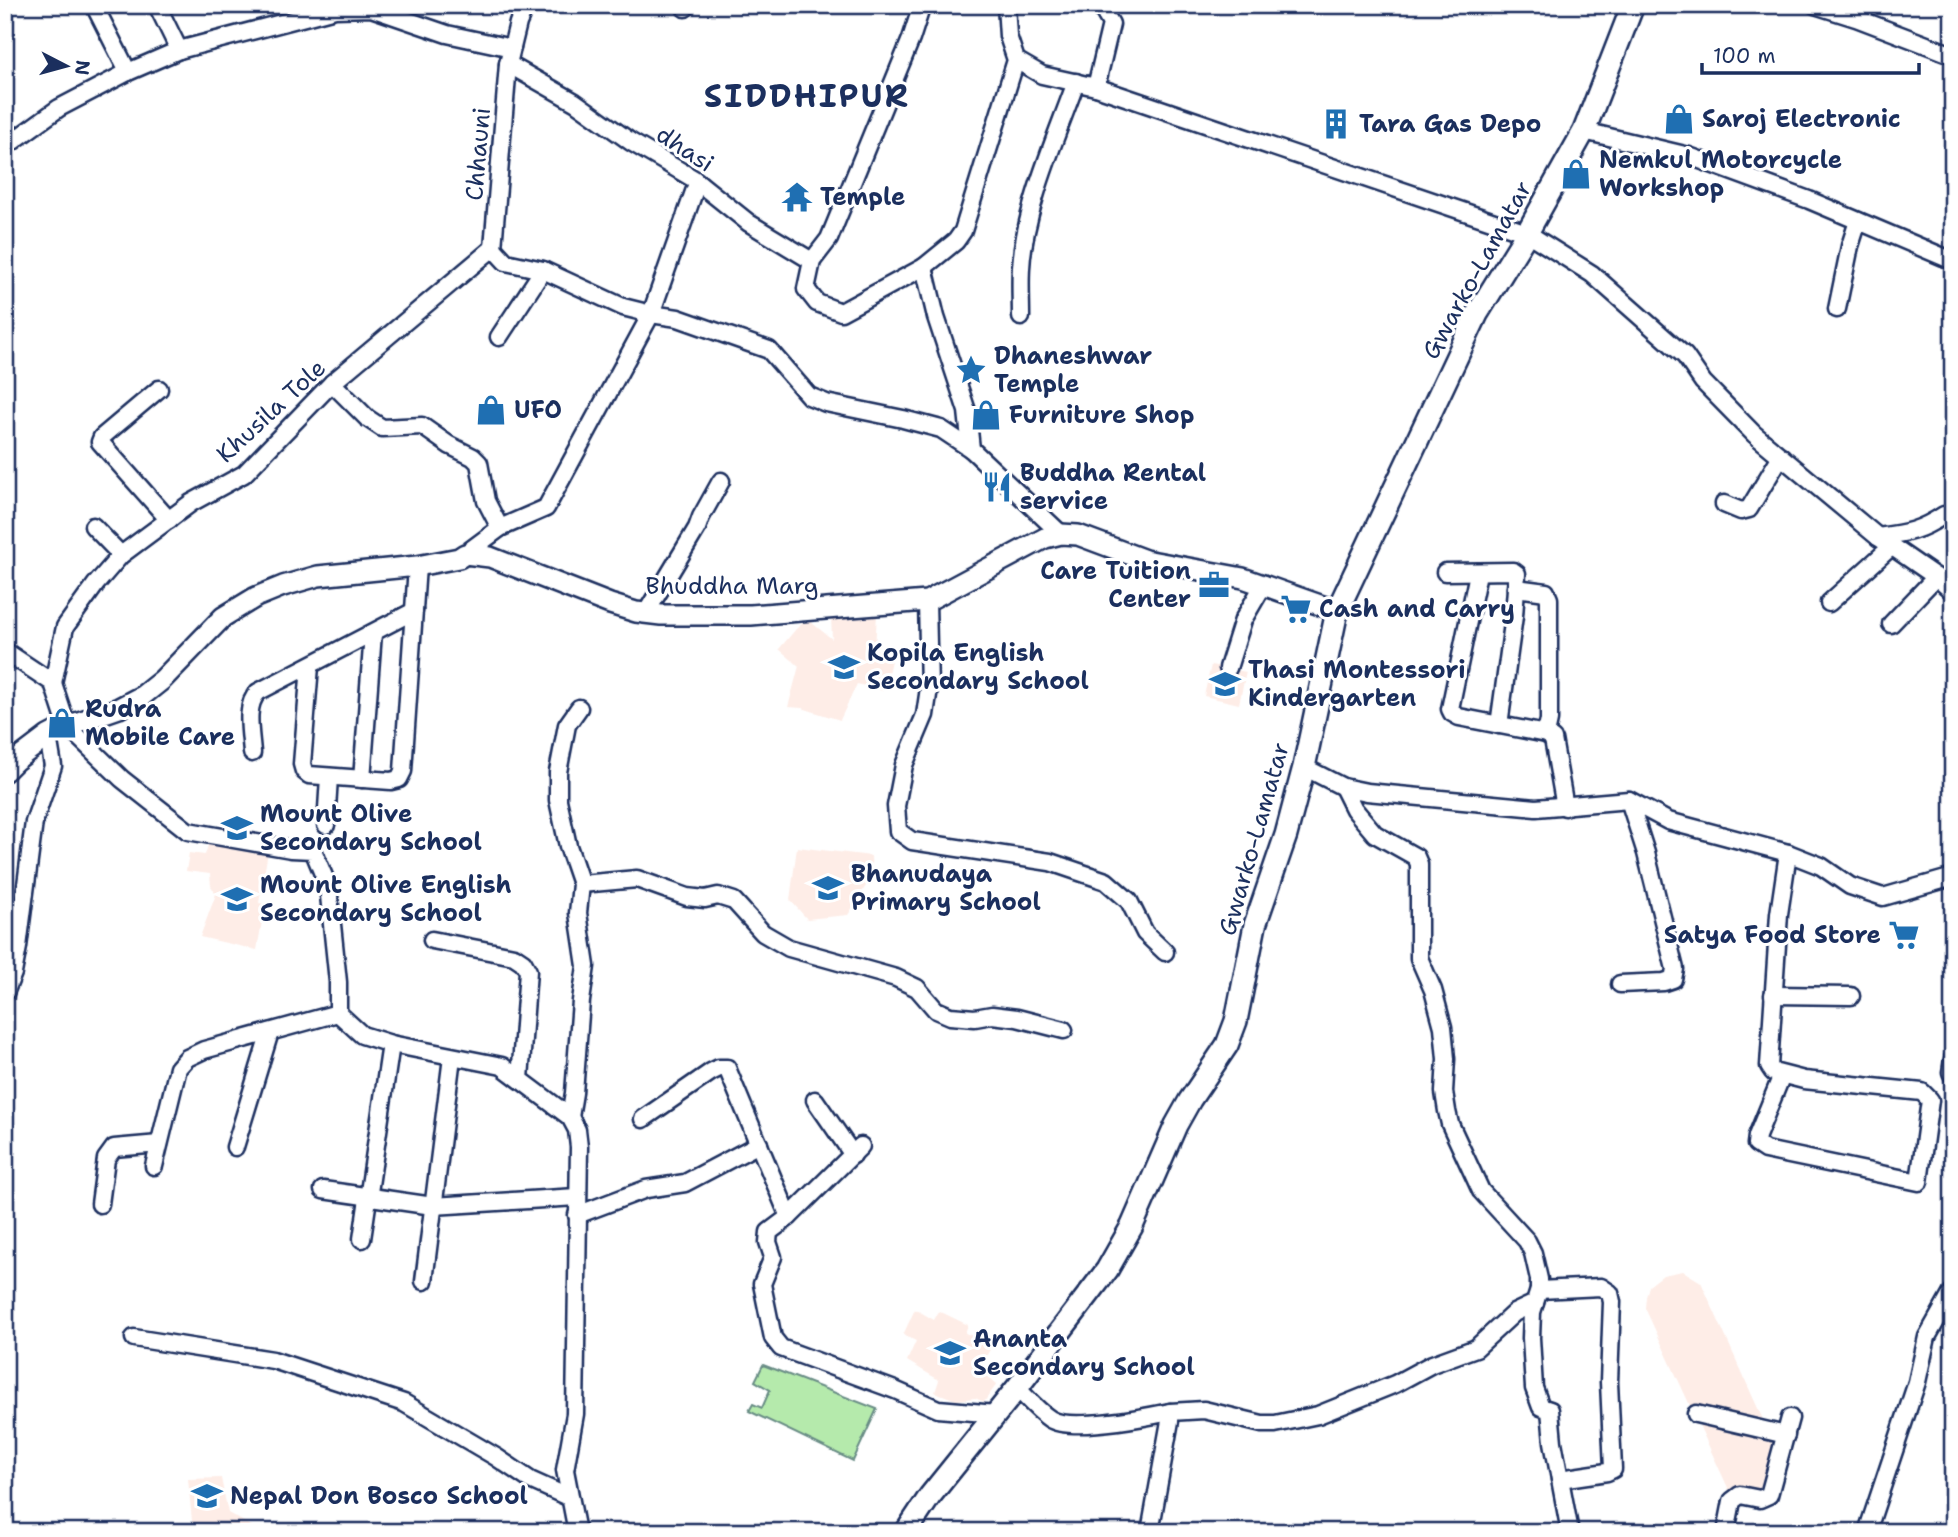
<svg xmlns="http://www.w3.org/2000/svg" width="1958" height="1537" viewBox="0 0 1958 1537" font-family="'Shantell Sans',sans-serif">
  <rect width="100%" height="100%" fill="#fff"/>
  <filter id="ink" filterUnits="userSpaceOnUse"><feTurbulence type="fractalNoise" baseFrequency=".0143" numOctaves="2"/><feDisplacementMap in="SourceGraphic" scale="14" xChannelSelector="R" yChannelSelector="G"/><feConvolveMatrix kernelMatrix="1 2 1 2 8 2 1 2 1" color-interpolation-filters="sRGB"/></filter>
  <g filter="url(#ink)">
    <g fill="#feede7">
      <path d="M 877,614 L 875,649 L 892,656 L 884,691 L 857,684 L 840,720 L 802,708 L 788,707 L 799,666 L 779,649 L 796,629 L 807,619 L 832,639 L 831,617 Z"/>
      <path d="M 1211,665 L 1246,672 L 1239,704 L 1204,696 Z"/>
      <path d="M 209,842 L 268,852 L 259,903 L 265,904 L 257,950 L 200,937 L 216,894 L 211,886 L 210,874 L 186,871 L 189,853 L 205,855 Z"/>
      <path d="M 797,847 L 871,856 L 872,876 L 848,915 L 807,919 L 790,900 Z"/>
      <path d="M 1683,1271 L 1701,1282 L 1783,1464 L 1766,1496 L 1735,1497 L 1729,1490 L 1645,1308 L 1646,1297 L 1649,1286 L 1663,1275 Z"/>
      <path d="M 915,1309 L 934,1320 L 939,1311 L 968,1325 L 965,1333 L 993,1344 L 979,1369 L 997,1384 L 984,1402 L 975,1398 L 956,1400 L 935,1392 L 939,1380 L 907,1361 L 916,1341 L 903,1335 Z"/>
      <path d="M 221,1478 L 228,1513 L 262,1532 L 193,1532 L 188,1479 Z"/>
    </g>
    <path fill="#b5eaac" stroke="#688c85" stroke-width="2" d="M 763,1365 L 877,1409 L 853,1461 L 749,1411 L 753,1404 L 762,1408 L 770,1390 L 755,1381 Z"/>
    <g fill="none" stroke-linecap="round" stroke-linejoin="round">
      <g stroke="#1b2f5e" stroke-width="21">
        <g id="minor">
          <path d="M 94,5 L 128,72"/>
          <path d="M 157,5 L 179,50"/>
          <path d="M 922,5 L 911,39 L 829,239 L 812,261 L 806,289 L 817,303 L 841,312 L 924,267 L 936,317 L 967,411 L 971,449 L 1061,534"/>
          <path d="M 1815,5 L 1856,18 L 1953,55"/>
          <path d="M 685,8 L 688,5"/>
          <path d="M 1016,60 L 1042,75 L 1096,87 L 1527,233 L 1592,274 L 1685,356 L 1703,382 L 1754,434 L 1878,537 L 1936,577 L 1953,592"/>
          <path d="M 508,64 L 575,102 L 631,142 L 694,179 L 749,223 L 812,261"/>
          <path d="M 1096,87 L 1111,24 L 1100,5"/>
          <path d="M 1584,131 L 1689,156 L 1809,200 L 1953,261"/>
          <path d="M 5,147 L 59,108 L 128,72 L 179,50 L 335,9 L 371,8 L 447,34 L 512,48"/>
          <path d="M 493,248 L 506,262 L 543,270 L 623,307 L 651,314 L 678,318 L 769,350 L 809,396 L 826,403 L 903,419 L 941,429 L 971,449"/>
          <path d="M 493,248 L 508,64 L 518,23 L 526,5"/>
          <path d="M 924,267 L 956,241 L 963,231 L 1016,60 L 1008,36 L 1006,5"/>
          <path d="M 1837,309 L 1850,246 L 1858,221"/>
          <path d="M 1021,317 C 1021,301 1020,284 1021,268 C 1024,209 1056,138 1076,82"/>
          <path d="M 499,337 L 543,270"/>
          <path d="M 332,383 L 367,418 L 382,428 L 422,426 L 449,445 L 473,457 L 479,463 L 486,501 L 500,528"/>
          <path d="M 159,389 L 102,437 L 100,442 L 169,520"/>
          <path d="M 1724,504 L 1741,511 L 1749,509 L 1781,456"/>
          <path d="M 93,526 L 121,555"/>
          <path d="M 1878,537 C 1907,533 1920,531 1944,515"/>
          <path d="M 465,554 L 500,528 L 546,508 L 651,314 L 695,189 L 700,184"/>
          <path d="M 1445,572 L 1513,571 L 1517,574 L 1514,616 L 1499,725"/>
          <path d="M 1478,573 L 1450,709 L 1452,713 L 1459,717 L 1546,734 L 1553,739 L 1565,807"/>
          <path d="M 1516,588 L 1546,592 L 1549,599 L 1549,720 L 1546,734"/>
          <path d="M 927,601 L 929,688 L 925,715 L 904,765 L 896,806 L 898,831 L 912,841 L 1050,862 L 1106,881 L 1129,901 L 1145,933 L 1165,952"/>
          <path d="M 1829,603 L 1891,547"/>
          <path d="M 646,613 L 697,528 L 701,517 L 721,481"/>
          <path d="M 1891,624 L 1936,577"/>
          <path d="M 5,651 L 53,683 L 67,726 L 122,779 L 188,831 L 291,849 L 313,850 L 328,886 L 338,982 L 338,1013 L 204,1050 L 187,1058 L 178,1068 L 154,1166"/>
          <path d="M 310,666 L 302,764 L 304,771 L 309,775 L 391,781 L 399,779 L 403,771 L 417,566"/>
          <path d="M 1228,668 L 1243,620 L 1264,584"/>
          <path d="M 53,683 L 65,627 L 96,584 L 121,555 L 191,503 L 244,474 L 332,383 L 493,248"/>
          <path d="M 252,753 C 251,734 244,706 258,692 L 414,611"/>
          <path d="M 1304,767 L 1343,787 L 1367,792 L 1536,808 L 1629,800 L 1668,821 L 1788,853 L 1821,866 L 1850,886 L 1883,897 L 1953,877"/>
          <path d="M 362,779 L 373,633"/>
          <path d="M 1343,787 L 1354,809 L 1375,834 L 1416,857 L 1419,864 L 1419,958 L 1433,990 L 1443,1027 L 1446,1059 L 1444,1092 L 1447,1111 L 1450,1124 L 1481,1191 L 1527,1241 L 1533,1253 L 1539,1279 L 1539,1290 L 1532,1312 L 1531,1338 L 1534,1388 L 1541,1407 L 1550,1410 L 1553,1442 L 1570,1532"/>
          <path d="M 326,825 L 329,777"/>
          <path d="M 581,884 L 637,879 L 687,897 L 705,899 L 718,896 L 734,901 L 763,933 L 789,948 L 896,978 L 917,988 L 936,1010 L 950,1016 L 975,1018 L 992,1015 L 1017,1018 L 1064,1030"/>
          <path d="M 432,940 L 514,956 L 523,962 L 528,971 L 520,1079"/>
          <path d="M 1620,984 L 1664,982 L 1673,979 L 1675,969 L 1646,853 L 1629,800"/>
          <path d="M 5,993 L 13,973 L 18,947 L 34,822 L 53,766 L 48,736"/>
          <path d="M 1773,995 L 1851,996"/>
          <path d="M 338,1013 L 362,1035 L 391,1044 L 502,1066 L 570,1117 L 577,1130 L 579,1147 L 575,1414 L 565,1470 L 577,1532"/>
          <path d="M 1953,1059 L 1951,1072 L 1953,1076"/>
          <path d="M 1782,1075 L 1757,1136 L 1756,1144 L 1765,1150 L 1919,1182 L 1930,1100 L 1922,1092 L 1804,1080 L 1773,1072 L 1769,1066 L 1779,914 L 1788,853"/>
          <path d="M 815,1100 L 853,1155"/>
          <path d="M 570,1117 L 574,1093 L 581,1001 L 586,966 L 578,913 L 581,884 L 568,846 L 558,800 L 558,772 L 567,725 L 579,708"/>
          <path d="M 643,1119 L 711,1072 L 719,1068 L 727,1068 L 789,1217"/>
          <path d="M 861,1146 L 789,1217 L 769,1232 L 768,1242 L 773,1257 L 762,1284 L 773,1338 L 781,1348 L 895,1390 L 938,1409 L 996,1414"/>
          <path d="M 235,1147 L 270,1032"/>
          <path d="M 323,1190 L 433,1206 L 577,1197"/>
          <path d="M 100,1204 L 106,1159 L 114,1148 L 159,1144"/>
          <path d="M 577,1215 L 646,1189 L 685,1183 L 759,1144"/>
          <path d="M 362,1239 L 391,1044"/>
          <path d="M 424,1281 L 452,1057"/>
          <path d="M 1539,1290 L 1601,1287 L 1610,1293 L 1612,1302 L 1609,1382 L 1613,1469 L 1607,1472 L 1560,1479"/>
          <path d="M 134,1338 L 273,1360 L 404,1403 L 496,1457 L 530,1480 L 570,1498"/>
          <path d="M 1017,1388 C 1027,1398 1038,1411 1050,1419 C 1070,1432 1146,1417 1170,1412 L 1170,1421 L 1150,1532"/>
          <path d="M 1170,1412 L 1204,1410 L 1262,1424 L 1275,1424 L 1318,1415 L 1395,1384 L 1432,1364 L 1476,1348 L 1514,1313 L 1535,1303"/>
          <path d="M 1696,1414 L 1786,1435"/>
          <path d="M 1726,1532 L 1732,1501 L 1740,1495 L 1760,1499 L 1769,1495 L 1790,1418"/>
          <path d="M 1867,1532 L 1917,1382 L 1927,1337 L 1953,1291"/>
        </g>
      </g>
      <g stroke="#1b2f5e" stroke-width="24">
        <path id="tertiary" d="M 5,771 L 15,761 L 48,736 L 67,726 L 119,708 L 142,696 L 162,680 L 223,617 L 256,597 L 283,586 L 318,576 L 417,566 L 459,558 L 465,554 L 490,557 L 610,604 L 636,612 L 661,615 L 751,615 L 927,601 L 1045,538 L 1061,534 L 1078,535 L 1145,560 L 1243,578 L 1337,611"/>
      </g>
      <g stroke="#1b2f5e" stroke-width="26">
        <path id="secondary" d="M 906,1532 L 930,1496 L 1017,1388 L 1107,1270 L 1132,1226 L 1176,1125 L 1190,1100 L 1227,1045 L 1236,1021 L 1255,925 L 1286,835 L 1304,767 L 1337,611 L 1477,314 L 1527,233 L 1584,131 L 1633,5"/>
      </g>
      <use href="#minor" stroke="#fff" stroke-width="16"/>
      <use href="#tertiary" stroke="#fff" stroke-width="19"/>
      <use href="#secondary" stroke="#fff" stroke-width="21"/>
    </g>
  </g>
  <defs>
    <g id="shop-bare" transform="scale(2.415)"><path d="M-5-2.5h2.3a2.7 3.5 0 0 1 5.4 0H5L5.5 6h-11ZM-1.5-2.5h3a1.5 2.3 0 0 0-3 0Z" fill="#1f6fb2" stroke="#fff" stroke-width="2.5" paint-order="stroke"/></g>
    <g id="building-bare" transform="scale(2.415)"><path d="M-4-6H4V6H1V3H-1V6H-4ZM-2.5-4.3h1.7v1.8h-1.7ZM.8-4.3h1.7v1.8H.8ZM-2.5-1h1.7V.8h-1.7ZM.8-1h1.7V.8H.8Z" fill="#1f6fb2" stroke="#fff" stroke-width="2.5" paint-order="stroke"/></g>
    <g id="temple-bare" transform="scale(2.415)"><path d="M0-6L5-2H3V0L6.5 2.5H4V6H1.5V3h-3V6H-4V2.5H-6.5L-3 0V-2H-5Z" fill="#1f6fb2" stroke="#fff" stroke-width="2.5" paint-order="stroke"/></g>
    <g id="sight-bare" transform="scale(2.415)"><path d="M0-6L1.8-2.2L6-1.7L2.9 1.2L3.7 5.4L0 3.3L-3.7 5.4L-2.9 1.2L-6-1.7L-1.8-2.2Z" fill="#1f6fb2" stroke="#fff" stroke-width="2.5" paint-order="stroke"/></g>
    <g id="restaurant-bare" transform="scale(2.415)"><path d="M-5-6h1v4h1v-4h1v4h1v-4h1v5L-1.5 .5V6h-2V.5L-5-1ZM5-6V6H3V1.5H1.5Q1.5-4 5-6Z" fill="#1f6fb2" stroke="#fff" stroke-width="2.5" paint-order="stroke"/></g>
    <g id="office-bare" transform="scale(2.415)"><path d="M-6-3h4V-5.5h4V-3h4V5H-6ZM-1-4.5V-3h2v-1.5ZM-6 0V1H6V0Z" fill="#1f6fb2" stroke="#fff" stroke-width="2.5" paint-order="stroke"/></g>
    <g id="supermarket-bare" transform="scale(2.415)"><path d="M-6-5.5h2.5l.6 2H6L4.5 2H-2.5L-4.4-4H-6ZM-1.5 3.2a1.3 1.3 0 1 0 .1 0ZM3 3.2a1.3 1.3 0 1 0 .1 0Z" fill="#1f6fb2" stroke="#fff" stroke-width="2.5" paint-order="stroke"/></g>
    <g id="school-bare" transform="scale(2.415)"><path d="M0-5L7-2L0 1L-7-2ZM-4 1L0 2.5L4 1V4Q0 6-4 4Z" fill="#1f6fb2" stroke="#fff" stroke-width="2.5" paint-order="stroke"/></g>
  </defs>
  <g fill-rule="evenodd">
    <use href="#shop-bare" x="1679" y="119"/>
    <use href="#building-bare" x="1336" y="124"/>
    <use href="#shop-bare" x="1576" y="174"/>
    <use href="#temple-bare" x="797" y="197"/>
    <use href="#sight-bare" x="971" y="370"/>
    <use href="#shop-bare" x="491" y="410"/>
    <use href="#shop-bare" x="986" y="415"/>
    <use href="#restaurant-bare" x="997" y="487"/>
    <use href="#office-bare" x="1214" y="585"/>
    <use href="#supermarket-bare" x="1296" y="609"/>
    <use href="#school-bare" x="844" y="667"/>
    <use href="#school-bare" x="1225" y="684"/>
    <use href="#shop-bare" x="62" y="723"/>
    <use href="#school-bare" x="237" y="828"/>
    <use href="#school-bare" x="828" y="888"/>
    <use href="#school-bare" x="237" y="899"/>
    <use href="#supermarket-bare" x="1904" y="935"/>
    <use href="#school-bare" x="950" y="1353"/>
    <use href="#school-bare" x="207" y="1496"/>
  </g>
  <g text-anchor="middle" stroke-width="6" stroke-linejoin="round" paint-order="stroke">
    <g font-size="24" font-weight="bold" fill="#1b2f5e" stroke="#fff" text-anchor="start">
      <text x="1702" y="127">Saroj Electronic</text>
      <text x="1359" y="132">Tara Gas Depo</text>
      <text x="1599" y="168">Nemkul Motorcycle<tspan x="1599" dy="28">Workshop</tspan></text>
      <text x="820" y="205">Temple</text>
      <text x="994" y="364">Dhaneshwar<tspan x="994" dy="28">Temple</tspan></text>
      <text x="514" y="418">UFO</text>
      <text x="1009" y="423">Furniture Shop</text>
      <text x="1020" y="481">Buddha Rental<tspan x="1020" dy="28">service</tspan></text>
      <text x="1191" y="579" text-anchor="end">Care Tuition<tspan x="1191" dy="28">Center</tspan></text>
      <text x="1319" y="617">Cash and Carry</text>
      <text x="867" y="661">Kopila English<tspan x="867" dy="28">Secondary School</tspan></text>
      <text x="1248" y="678">Thasi Montessori<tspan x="1248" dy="28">Kindergarten</tspan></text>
      <text x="85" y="717">Rudra<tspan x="85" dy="28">Mobile Care</tspan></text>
      <text x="260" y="822">Mount Olive<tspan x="260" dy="28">Secondary School</tspan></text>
      <text x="851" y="882">Bhanudaya<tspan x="851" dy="28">Primary School</tspan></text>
      <text x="260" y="893">Mount Olive English<tspan x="260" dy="28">Secondary School</tspan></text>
      <text x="1881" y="943" text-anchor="end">Satya Food Store</text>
      <text x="973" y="1347">Ananta<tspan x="973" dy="28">Secondary School</tspan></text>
      <text x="230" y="1504">Nepal Don Bosco School</text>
    </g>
    <g font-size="24" fill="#1b2f5e" stroke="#fff">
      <text transform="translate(685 149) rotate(33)" y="8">dhasi</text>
      <text transform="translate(478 154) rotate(-85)" y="8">Chhauni</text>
      <text transform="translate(1477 270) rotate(-61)" y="8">Gwarko-Lamatar</text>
      <text transform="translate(271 411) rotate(-43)" y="8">Khusila Tole</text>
      <text x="732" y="594">Bhuddha Marg</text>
      <text transform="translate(1254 839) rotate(-74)" y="8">Gwarko-Lamatar</text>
    </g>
    <g font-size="32" font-weight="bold" letter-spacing="2" fill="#1b2f5e" stroke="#fff">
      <text x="807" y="107">SIDDHIPUR</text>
    </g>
  </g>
  <rect width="1958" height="1537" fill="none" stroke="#fff" stroke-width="28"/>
  <rect x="14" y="14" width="1930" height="1509" fill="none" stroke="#1b2f5e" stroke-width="2.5" filter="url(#ink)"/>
  <g transform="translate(66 66) rotate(96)" stroke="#ffffff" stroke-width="5" paint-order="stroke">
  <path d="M0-5L12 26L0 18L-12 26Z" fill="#1b2f5e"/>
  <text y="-10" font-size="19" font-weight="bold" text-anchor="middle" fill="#1b2f5e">N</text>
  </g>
  <path d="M1702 63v10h217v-10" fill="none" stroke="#1b2f5e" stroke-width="3.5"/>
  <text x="1713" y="63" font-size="21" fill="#1b2f5e" stroke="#ffffff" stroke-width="5" paint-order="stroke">100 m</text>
</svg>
